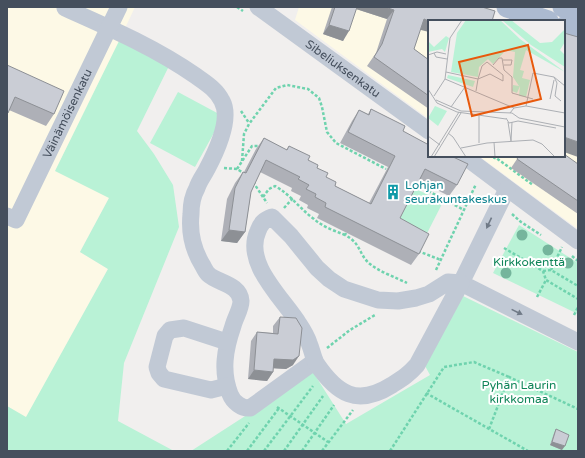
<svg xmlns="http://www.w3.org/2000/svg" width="585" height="458" viewBox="0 0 585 458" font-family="'Varela Round',sans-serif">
  <rect width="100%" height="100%" fill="#f1efee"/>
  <g fill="#fdf9e6">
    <path d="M 7,7 L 135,7 L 120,39 L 109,198 L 80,252 L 108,269 L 26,418 L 7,406 Z"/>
    <path d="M 299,7 L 453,7 L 496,21 L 429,21 L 429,119 L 295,20 Z"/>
    <path d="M 564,43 L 578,48 L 578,229 L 479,156 L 564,156 Z"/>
  </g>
  <g fill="#b9f2d6">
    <path d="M 120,39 L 169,66 L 137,131 L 154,154 L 173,185 L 179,227 L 124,363 L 118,421 L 174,451 L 7,451 L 7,406 L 26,417 L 108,269 L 80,252 L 109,198 L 55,171 Z"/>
    <path d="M 178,92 L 219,114 L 220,122 L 195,167 L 150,143 Z"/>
    <path d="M 414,188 L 443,202 L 421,245 L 390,223 Z"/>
    <path d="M 519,225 L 578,263 L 578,314 L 493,273 Z"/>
    <path d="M 463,296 L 578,352 L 578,451 L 191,451 L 313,372 L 346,424 L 430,375 L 424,364 Z"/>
  </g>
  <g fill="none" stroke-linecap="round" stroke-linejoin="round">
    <g stroke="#6fd3ae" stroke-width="2.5" stroke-dasharray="3 2" stroke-linecap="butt">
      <path d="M 237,7 L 243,11"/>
      <path d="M 241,111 L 249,123"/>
      <path d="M 494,159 L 495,157 L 533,185"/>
      <path d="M 242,161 L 244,134 L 249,124 L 276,88 L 287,85 L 308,89 L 319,98 L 322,107 L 327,132 L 336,143 L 386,169"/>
      <path d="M 224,168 L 237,169 L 245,174"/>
      <path d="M 237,169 L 252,146 L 261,146"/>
      <path d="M 253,182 L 267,203"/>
      <path d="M 415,184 L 464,210"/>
      <path d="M 263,197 L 269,189 L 275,186 C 291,195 300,209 314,219 C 323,227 335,231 345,235"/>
      <path d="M 284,208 L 293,198"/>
      <path d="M 512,214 L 521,222 L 541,235"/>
      <path d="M 346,233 L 345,235 C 362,244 358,254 370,264 C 378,271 397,278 407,283"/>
      <path d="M 504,248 L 543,271 L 546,280 L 578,299"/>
      <path d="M 418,251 L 441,260"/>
      <path d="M 572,256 L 578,261"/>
      <path d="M 436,270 L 476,184"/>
      <path d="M 551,270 L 562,247"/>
      <path d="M 543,271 L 551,270 L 578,286"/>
      <path d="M 537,297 L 546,280"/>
      <path d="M 574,315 L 578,307"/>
      <path d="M 327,348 L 350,330 L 375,315"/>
      <path d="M 426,393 L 528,451"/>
      <path d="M 277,407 L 328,442"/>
      <path d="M 489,429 L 509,377 L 578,409"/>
      <path d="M 227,451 L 249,423"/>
      <path d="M 247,451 L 279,408"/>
      <path d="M 264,451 L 313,386"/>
      <path d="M 284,451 L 323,396"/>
      <path d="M 302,451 L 334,405"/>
      <path d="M 322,451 L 353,410"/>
      <path d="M 390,451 L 444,367 L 474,362 L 509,377"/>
    </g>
    <g stroke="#c1c9d5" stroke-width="17">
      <path id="s1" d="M 258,7 L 429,131"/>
      <path d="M 65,8 C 110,28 156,48 196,76 C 206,83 217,90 222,101 C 232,119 216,152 207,169 C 204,175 199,181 197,188 C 193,195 191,206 191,214 C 189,233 193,250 203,266 C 204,268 206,272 208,274 C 217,283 240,284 241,301 C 241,309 235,318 233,326 C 225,349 221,371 230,394 C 233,402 242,409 250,408 L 315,361"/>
      <path d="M 464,156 L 578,241"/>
      <path d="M 507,189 L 461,283 L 578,342"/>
      <path id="s2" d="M 7,216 L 16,220 L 119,7"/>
      <path d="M 272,217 L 291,236 L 317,268 L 329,279 L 344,289 L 378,300 L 398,301 L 416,298 L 429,294 L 448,282 L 461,283 L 417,365 C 408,375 403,378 392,385 C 357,407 337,394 316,363 C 313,357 312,350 309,343 C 307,337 303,330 299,324 C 284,299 243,264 258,231 C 261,223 264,220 272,217 Z"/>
      <path d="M 227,386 L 211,390 L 164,379 L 159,373 L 157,367 L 165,336 L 170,330 L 184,328 L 227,342"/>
    </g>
    <g stroke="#acbad0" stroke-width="21">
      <path d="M 507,7 L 548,21"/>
      <path d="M 563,7 L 578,12"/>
      <path d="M 564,27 L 578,32"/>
    </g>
  </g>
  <g fill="#75b59c">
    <circle cx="522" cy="235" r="5.5"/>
    <circle cx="548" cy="250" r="5.5"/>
    <circle cx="568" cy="263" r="5.5"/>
    <circle cx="506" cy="273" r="5.5"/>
  </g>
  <g fill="#aeb0b7">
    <path d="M 332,7 L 482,7 L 420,30 L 414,49 L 429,60 L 429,109 L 367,66 L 376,53 L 387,19 L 356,9 L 343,41 L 323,34 Z"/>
    <path d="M 7,65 L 54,114 L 46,126 L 9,110 L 7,114 Z"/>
    <path d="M 371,109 L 403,131 L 457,185 L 449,196 L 419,181 L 400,218 L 419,254 L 411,265 L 317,218 L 319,214 L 307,208 L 308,205 L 299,200 L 301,196 L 291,191 L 292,188 L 260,172 L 251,192 L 245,232 L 237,243 L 221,241 L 227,199 L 235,183 L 243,172 L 244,172 L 256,149 L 264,138 L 286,150 L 289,146 L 317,168 L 335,186 L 369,203 L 388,167 L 340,143 L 352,121 L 359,110 L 368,114 Z"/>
    <path d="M 519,156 L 578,164 L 578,214 L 511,168 Z"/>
    <path d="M 280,317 L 293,365 L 286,369 L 273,368 L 273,372 L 267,381 L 248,379 L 251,341 L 257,332 L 273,333 L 273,326 Z"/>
    <path d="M 556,429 L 562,450 L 550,445 L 554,433 Z"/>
  </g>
  <g fill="#8d9095">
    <path d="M 354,7 L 385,7 L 394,10 L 387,19 L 353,8 Z"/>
    <path d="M 424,19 L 429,21 L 429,32 L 417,29 Z"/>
    <path d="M 329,25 L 349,31 L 343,41 L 323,34 Z"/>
    <path d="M 564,137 L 578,142 L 578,157 L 564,152 Z"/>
    <path d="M 229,230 L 245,232 L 237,243 L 221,241 Z"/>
    <path d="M 299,356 L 293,365 L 286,369 L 268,368 L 274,359 Z"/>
    <path d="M 254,370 L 273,372 L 267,381 L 248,379 Z"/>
    <path d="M 552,442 L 565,446 L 562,450 L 550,445 Z"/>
  </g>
  <g fill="#cacdd5" stroke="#8d9095">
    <path d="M 335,7 L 357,7 L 349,31 L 329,25 Z"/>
    <path d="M 385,7 L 482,7 L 495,11 L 492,21 L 429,21 L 424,19 L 414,49 L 429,60 L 429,96 L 374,57 L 382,44 L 394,10 Z"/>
    <path d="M 564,33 L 578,37 L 578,142 L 564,137 Z"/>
    <path d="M 7,65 L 64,91 L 54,114 L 15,97 L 8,113 L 7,113 Z"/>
    <path d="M 371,109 L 405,126 L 403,131 L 429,145 L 429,156 L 451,156 L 468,164 L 457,185 L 425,169 L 400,218 L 429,234 L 419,254 L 325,207 L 326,203 L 315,197 L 316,194 L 306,189 L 309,185 L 298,179 L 300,177 L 266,160 L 251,192 L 245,232 L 229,230 L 235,188 L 243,172 L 246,173 L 264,138 L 287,150 L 289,146 L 310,156 L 308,160 L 318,165 L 317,168 L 328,173 L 326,177 L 336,182 L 335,186 L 371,204 L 395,156 L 348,132 L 359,110 L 369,115 Z"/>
    <path d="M 564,154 L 578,164 L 578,201 L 517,159 L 519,156 L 564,156 Z"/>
    <path d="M 280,317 L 296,318 L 302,328 L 299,356 L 293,360 L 274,359 L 273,372 L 254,370 L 257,332 L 278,334 Z"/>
    <path d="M 556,429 L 569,435 L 565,446 L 552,442 Z"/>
  </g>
  <defs><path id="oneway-solid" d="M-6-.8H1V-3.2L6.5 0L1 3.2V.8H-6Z"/></defs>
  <g fill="#707a87">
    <use href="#oneway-solid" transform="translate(489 223) rotate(115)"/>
    <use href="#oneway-solid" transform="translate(517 312) rotate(26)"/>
  </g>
  <defs>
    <g id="building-bare" transform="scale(1.2)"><path d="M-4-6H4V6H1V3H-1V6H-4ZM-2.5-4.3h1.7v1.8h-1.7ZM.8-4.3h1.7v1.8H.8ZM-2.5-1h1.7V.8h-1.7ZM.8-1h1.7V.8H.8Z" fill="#0f9aa8" stroke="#fff" stroke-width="2.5" paint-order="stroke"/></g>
  </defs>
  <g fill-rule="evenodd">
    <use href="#building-bare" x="393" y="192"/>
  </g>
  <g text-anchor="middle" stroke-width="4" stroke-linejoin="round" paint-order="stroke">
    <g font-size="12" fill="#454f5d" stroke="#fff">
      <text dy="4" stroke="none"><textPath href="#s1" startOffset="105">Sibeliuksenkatu</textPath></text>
      <text dy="4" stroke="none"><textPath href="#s2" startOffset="128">Väinämöisenkatu</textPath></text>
    </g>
    <g font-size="12" fill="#0d838f" stroke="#fff" text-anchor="start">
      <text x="405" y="189">Lohjan<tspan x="405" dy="14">seurakuntakeskus</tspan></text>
    </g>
    <g font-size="12" fill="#108559" stroke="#fff">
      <text x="529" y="266">Kirkkokenttä</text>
      <text x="519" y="389">Pyhän Laurin<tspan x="519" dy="14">kirkkomaa</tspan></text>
    </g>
  </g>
  <g transform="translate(428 20)">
    <rect width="137" height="137" fill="#f1efee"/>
    <path d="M 38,0 L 72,0 L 92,19 L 137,52 L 98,30 L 92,50 L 96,51 L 94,58 L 102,60 L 98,77 L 91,76 L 92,66 L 89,73 L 84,71 L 85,65 L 91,66 L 85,57 L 87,32 L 78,30 L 65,44 L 60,39 L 51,47 L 50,57 L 23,52 L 29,13 ZM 74,0 L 83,0 L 112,23 L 124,22 L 137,9 L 137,22 L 132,30 L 137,35 L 137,47 L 103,25 ZM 18,16 L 21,18 L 17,32 L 14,29 L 0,32 L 0,21 L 6,27 ZM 20,55 L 47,61 L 45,67 L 19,58 ZM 7,86 L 19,91 L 10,106 L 0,98 Z" fill="#b9f2d6"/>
    <path fill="none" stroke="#acafb4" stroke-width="1" d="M 6,33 L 8,37 L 19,39M 0,35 L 9,32 L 18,34M 75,40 L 84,40 L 83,45 L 76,45M 59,42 L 75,55 L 75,61 L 62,54 L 50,59 L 54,46 ZM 65,45 L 71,38 L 74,38 L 76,50 L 84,57 L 84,73 L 105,79M 18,52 L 50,59 L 48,71M 126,57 L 129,63 L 127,76 L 133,81M 17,59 L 86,88M 0,69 L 9,83 L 29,92 L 78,99M 6,76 L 17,59 L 22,18 L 34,0M 122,79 L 126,60M 8,80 L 33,91 L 84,93 L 91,98 L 137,107M 98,86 L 105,53 L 126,57 L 137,66M 23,87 L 37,67M 82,93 L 86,88 L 98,86 L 137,93M 78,98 L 81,103 L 90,101 L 128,108M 80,102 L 83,121M 20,113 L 25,117 L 38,137M 0,116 L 12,125M 83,121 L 84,102M 66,122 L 67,137M 51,123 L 51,96M 33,128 L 59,123 L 105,120 L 114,124 L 127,137M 3,137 L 31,92M 6,137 L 33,93M 73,137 L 98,137"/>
    <path fill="#e8590c" fill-opacity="0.15" stroke="#e8590c" stroke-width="2" d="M 100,25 L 113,79 L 44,96 L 31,42 Z"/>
    <rect width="137" height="137" fill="none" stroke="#454f5d" stroke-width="2"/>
  </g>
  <rect width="585" height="458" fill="none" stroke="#454f5d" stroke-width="16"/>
</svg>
